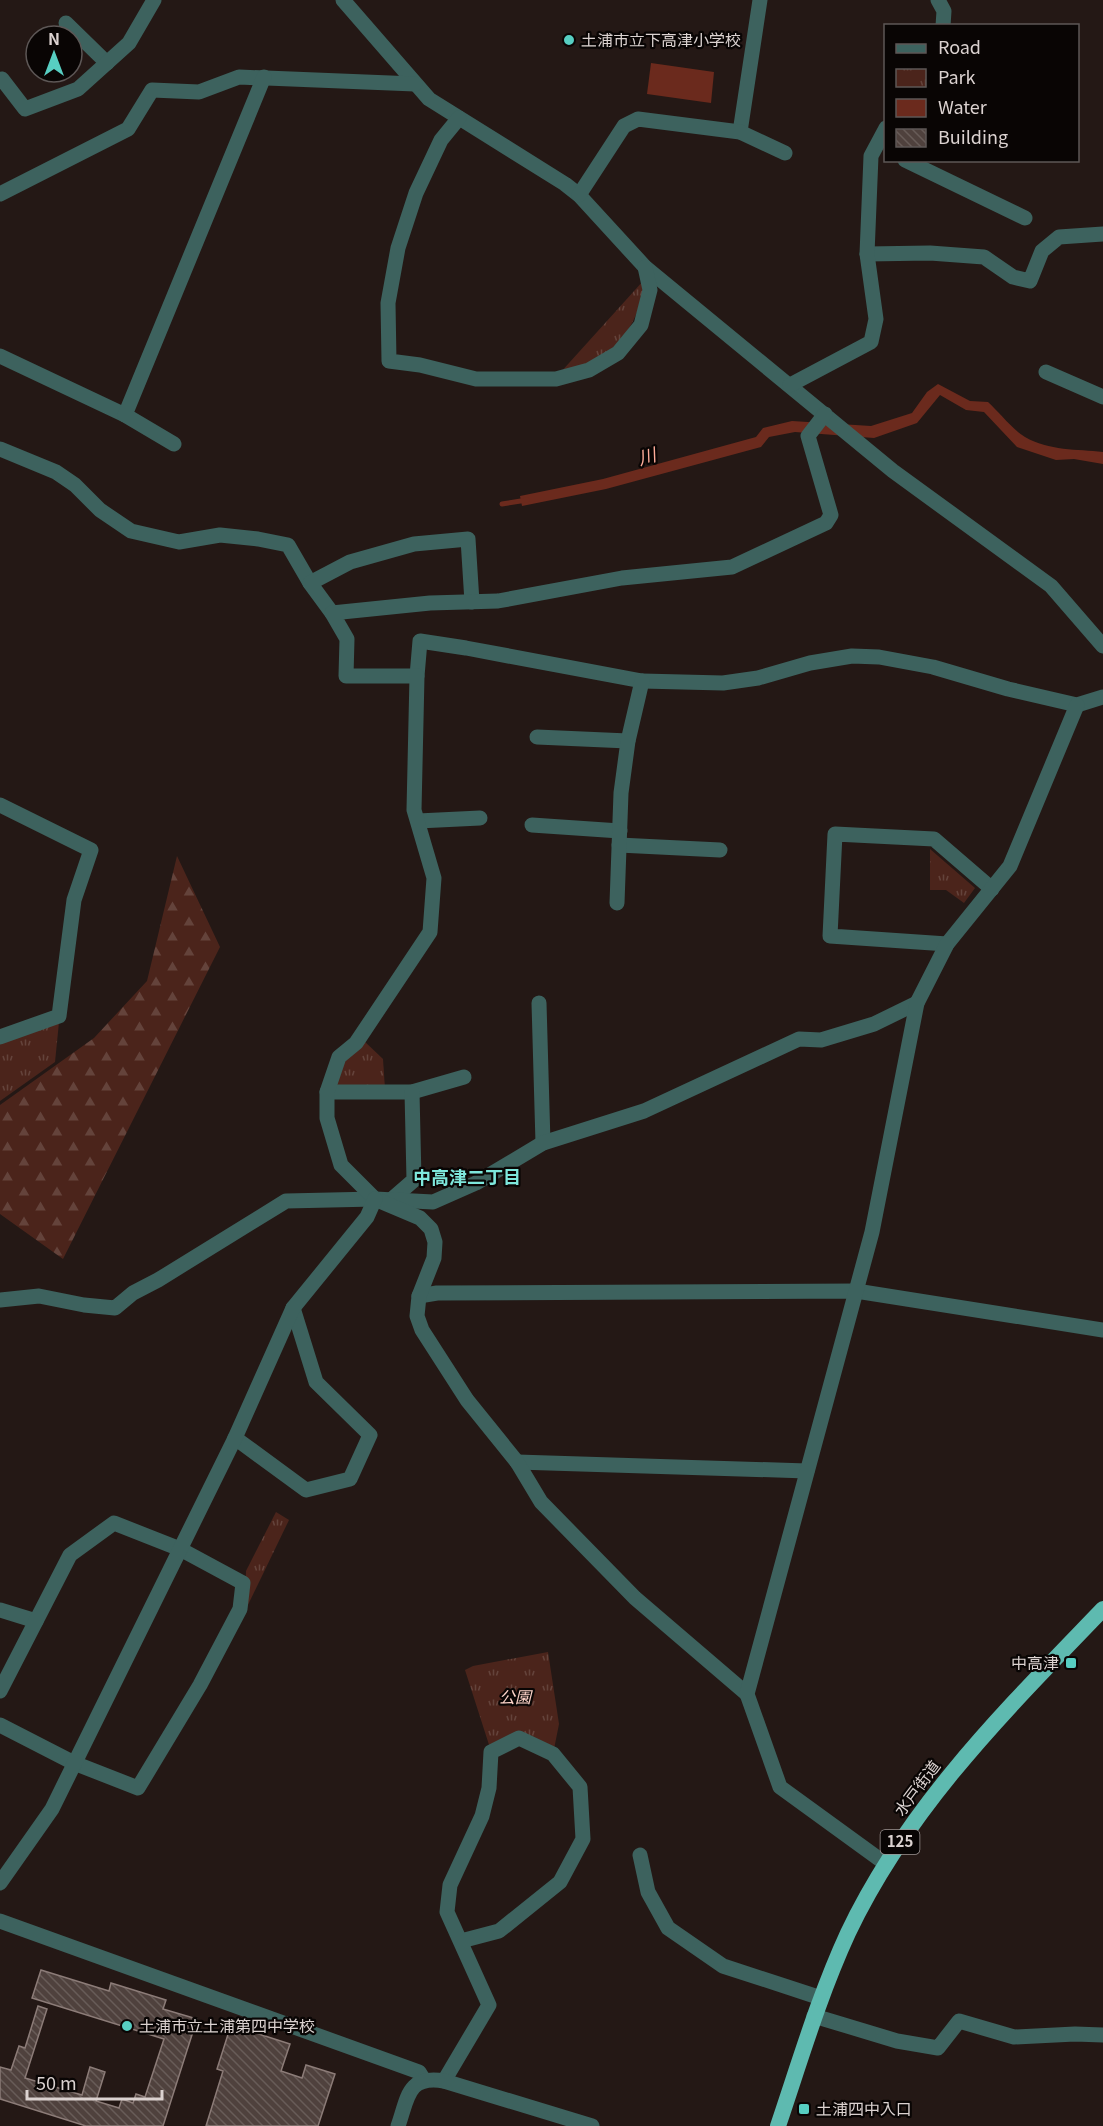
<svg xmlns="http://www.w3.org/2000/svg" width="1103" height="2126" viewBox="0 0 1103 2126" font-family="Georgia,'Noto Sans JP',serif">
  <defs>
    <pattern id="forest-firs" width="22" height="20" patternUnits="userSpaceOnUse" patternTransform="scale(1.5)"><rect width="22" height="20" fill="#4b241b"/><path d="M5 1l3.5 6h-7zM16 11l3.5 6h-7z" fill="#64433b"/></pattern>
    <pattern id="park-tufts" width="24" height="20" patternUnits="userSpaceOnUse" patternTransform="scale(1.5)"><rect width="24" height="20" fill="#4b241b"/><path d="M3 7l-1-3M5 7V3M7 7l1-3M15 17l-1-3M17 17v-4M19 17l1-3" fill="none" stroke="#64433b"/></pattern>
    <pattern id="building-back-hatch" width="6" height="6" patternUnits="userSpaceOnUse" patternTransform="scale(1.5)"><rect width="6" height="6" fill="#4f413d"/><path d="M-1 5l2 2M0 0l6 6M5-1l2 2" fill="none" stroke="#685c58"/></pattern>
  </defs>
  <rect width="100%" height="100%" fill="#241815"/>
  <path fill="url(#forest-firs)" d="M 177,856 L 220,947 L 63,1259 L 0,1214 L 0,1105 L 94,1038 L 147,981 Z"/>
  <g fill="url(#park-tufts)">
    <path d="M 644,280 C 643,304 632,330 614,347 C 600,360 578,367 560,373 Z"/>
    <path d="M 930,849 L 975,888 L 964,903 L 946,890 L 930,890 Z"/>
    <path d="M 59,1022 L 55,1062 L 0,1101 L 0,1042 Z"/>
    <path d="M 363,1040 L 383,1059 L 385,1089 L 333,1088 L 344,1060 Z"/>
    <path d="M 276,1512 L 289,1520 L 245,1611 L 246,1571 Z"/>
    <path d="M 548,1652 L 559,1724 L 553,1754 L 519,1737 L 491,1751 L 465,1670 L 473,1666 Z"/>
  </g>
  <g fill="#6b2a1d">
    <path d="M 651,63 L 714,72 L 711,103 L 647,94 Z"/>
    <path d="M 938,384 L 970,401 L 988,402 C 999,412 1013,430 1025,437 C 1049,451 1077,449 1103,452 L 1103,464 L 1074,459 L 1056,460 L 1017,447 L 984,412 L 966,410 L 940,395 L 917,423 L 874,438 L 795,432 L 769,437 L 761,447 L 606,489 L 522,506 L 520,496 L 603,479 L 756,437 L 763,428 L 792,421 L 871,426 L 912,413 L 927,392 Z"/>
  </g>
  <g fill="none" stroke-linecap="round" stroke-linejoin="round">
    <path stroke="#6b2a1d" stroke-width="5" d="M 502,504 L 527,500"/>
  </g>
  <g fill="url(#building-back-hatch)" stroke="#8c7c78" stroke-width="1.5">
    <path d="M 41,1970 L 109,1991 L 111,1983 L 166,2000 L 163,2009 L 197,2019 L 163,2126 L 86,2126 L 0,2099 L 0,2067 L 11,2070 L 19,2046 L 25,2048 L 38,2006 L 47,2009 L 25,2078 L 82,2095 L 90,2067 L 105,2072 L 96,2101 L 119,2108 L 122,2099 L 133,2103 L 136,2094 L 145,2097 L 164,2039 L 32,1998 Z"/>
    <path d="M 231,2025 L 290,2044 L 281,2071 L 302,2078 L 306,2065 L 335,2074 L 318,2126 L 206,2126 L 223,2071 L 217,2069 Z"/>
  </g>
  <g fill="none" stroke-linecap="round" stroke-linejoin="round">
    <g stroke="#3d625e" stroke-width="15">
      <path d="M 343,0 L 429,99 L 565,184 L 579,195 L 645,267 L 893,471 L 1051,586 L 1103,646"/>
      <path d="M 938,0 L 944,11 L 943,26"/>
      <path d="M 66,23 L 107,63"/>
      <path d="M 2,79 L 25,109 L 78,89 L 129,43 L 154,0"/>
      <path d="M 459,118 L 441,140 L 416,193 L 398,248 L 388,303 L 389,361 L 420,365 L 476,379 L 556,379 L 589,370 L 618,353 L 641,325 L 650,290 L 645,267"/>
      <path d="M 740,132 L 760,0"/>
      <path d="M 905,160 L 1025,218"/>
      <path d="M 0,194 L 128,129 L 152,90 L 199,92 L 239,77 L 415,84"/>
      <path d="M 579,195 L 624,126 L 638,119 L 740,132 L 785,153"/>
      <path d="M 867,254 L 930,253 L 984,257 L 1013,277 L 1030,281 L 1042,251 L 1059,237 L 1103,234"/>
      <path d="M 0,356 L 125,415"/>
      <path d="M 1046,372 L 1103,397"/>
      <path d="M 790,385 L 871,342 L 876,319 L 867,254 L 871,156 L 886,128"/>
      <path d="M 174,444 L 125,415 L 264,77"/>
      <path d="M 0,449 L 56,472 L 75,485 L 100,510 L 131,531 L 179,542 L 220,535 L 258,539 L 288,545 L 310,583"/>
      <path d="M 332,613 L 310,583 L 350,562 L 414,544 L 468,539 L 472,602"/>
      <path d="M 417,676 L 420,641 L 466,648 L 642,681 L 723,683 L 758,678 L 810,663 L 852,656 L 879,657 L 933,667 L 1008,689 L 1077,705 L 1103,697"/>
      <path d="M 537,737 L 628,741"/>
      <path d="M 0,805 L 91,850 L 74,900 L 59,1016 L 0,1037"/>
      <path d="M 418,821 L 480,818"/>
      <path d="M 532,825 L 620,831"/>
      <path d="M 619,845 L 720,850"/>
      <path d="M 617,903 L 621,793 L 628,741 L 642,681"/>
      <path d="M 947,944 L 830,936 L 835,834 L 934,839 L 992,889"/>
      <path d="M 539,1003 L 543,1143"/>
      <path d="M 327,1092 L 412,1092 L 464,1077"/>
      <path d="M 391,1200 L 414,1180 L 412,1092"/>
      <path d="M 419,1296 L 437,1293 L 856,1291 L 1103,1330"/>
      <path d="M 0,1300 L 39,1296 L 84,1305 L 115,1308 L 133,1293 L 158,1280 L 286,1201 L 375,1199 L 433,1202 L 476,1183 L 543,1143 L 644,1111 L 799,1039 L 821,1040 L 874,1024 L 917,1003"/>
      <path d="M 235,1438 L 306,1490 L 350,1479 L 370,1435 L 316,1382 L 293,1308"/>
      <path d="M 517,1462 L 807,1471"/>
      <path d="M 0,1610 L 36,1621"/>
      <path d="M 0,1691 L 70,1555 L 114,1523 L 180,1549 L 243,1583 L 240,1609 L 200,1685 L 138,1788 L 74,1763 L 0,1725"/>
      <path d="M 747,1694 L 635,1598 L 541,1502 L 517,1462 L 467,1400 L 422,1330 L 417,1316 L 419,1296 L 434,1258 L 435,1242 L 431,1229 L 420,1218 L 375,1199 L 341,1165 L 327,1118 L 327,1092 L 339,1057 L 356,1043 L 430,932 L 434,878 L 414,810 L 417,676 L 346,676 L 347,639 L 332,613 L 430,603 L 498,601 L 622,578 L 732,567 L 826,523 L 831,515 L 808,436 L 825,414"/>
      <path d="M 640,1855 L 648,1892 L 668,1928 L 723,1966 L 821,1998"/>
      <path d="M 886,1864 L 780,1787 L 747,1694 L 872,1232 L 917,1003 L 947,944 L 1010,866 L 1077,705"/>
      <path d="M 0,1883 L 52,1809 L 235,1438 L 293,1308 L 367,1217 L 375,1199"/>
      <path d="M 0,1921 L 419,2072 L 424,2080"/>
      <path d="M 814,2016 L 897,2041 L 938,2048 L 959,2021 L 1014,2037 L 1075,2034 L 1103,2035"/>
      <path d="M 444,2081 L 489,2005 L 447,1912 L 450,1885 L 482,1816 L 489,1788 L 491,1752 L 519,1738 L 553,1754 L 580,1787 L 583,1839 L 560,1882 L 499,1931 L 461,1941"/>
    </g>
    <path stroke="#3d625e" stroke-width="15" d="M 398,2126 C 408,2098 407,2075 444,2081 L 592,2126"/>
    <path stroke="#5ebab0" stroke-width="16" d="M 778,2126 C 800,2061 819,1996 848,1933 C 909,1805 1006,1710 1103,1609"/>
  </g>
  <g fill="#57cec2" stroke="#090504" stroke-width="2">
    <circle cx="569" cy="40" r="6"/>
    <rect x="1065" y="1657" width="12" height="12" rx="3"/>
    <circle cx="127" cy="2026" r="6"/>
    <rect x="798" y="2103" width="12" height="12" rx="3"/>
  </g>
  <g text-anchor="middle" stroke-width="4.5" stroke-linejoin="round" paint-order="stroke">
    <rect fill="#090504" stroke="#9c9493" stroke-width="1.5" x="880.5" y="1830" width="39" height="24" rx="4.5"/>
    <g font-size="15" font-weight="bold" fill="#dbd2d0">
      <text x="900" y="1847">125</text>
    </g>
    <g font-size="16" fill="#dbd2d0" stroke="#090504" text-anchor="start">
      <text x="581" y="46">土浦市立下高津小学校</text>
      <text x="1059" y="1669" text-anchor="end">中高津</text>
      <text x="139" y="2032">土浦市立土浦第四中学校</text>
      <text x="816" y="2115">土浦四中入口</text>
    </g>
    <g font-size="16" font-style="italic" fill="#fdd3c8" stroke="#090504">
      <text x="515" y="1703">公園</text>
    </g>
    <g font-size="16" fill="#dbd2d0" stroke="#090504">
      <text transform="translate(917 1788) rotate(-53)" y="6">水戸街道</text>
    </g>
    <g font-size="18" font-style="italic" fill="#feac99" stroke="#090504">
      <text transform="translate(647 457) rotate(-16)" y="6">川</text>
    </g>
    <g font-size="18" font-weight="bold" fill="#7ee7dc" stroke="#090504">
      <text x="467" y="1184">中高津二丁目</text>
    </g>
  </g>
  <rect x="884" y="24" width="195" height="138" fill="#090504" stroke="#5d5756" stroke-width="1.5"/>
  <rect x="896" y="44" width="30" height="9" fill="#3d625e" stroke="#5d5756" stroke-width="1.5"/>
  <text x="938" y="54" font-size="18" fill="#dbd2d0">Road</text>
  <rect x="896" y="69" width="30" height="18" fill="url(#park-tufts)" stroke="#5d5756" stroke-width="1.5"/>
  <text x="938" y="84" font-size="18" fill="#dbd2d0">Park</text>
  <rect x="896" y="99" width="30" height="18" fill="#6b2a1d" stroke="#5d5756" stroke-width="1.5"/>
  <text x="938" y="114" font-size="18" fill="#dbd2d0">Water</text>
  <rect x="896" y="129" width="30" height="18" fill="url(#building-back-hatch)" stroke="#5d5756" stroke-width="1.5"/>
  <text x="938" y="144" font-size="18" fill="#dbd2d0">Building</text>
  <g transform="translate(54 54)"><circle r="28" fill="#090504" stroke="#5d5756" stroke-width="1.5"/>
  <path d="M0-4.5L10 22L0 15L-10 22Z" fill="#57cec2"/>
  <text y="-9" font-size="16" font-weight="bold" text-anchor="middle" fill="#dbd2d0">N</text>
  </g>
  <path d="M27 2090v9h135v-9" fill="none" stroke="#dbd2d0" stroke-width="3"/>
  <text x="36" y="2090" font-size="18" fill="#dbd2d0" stroke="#090504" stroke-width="4.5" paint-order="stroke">50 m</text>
</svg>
